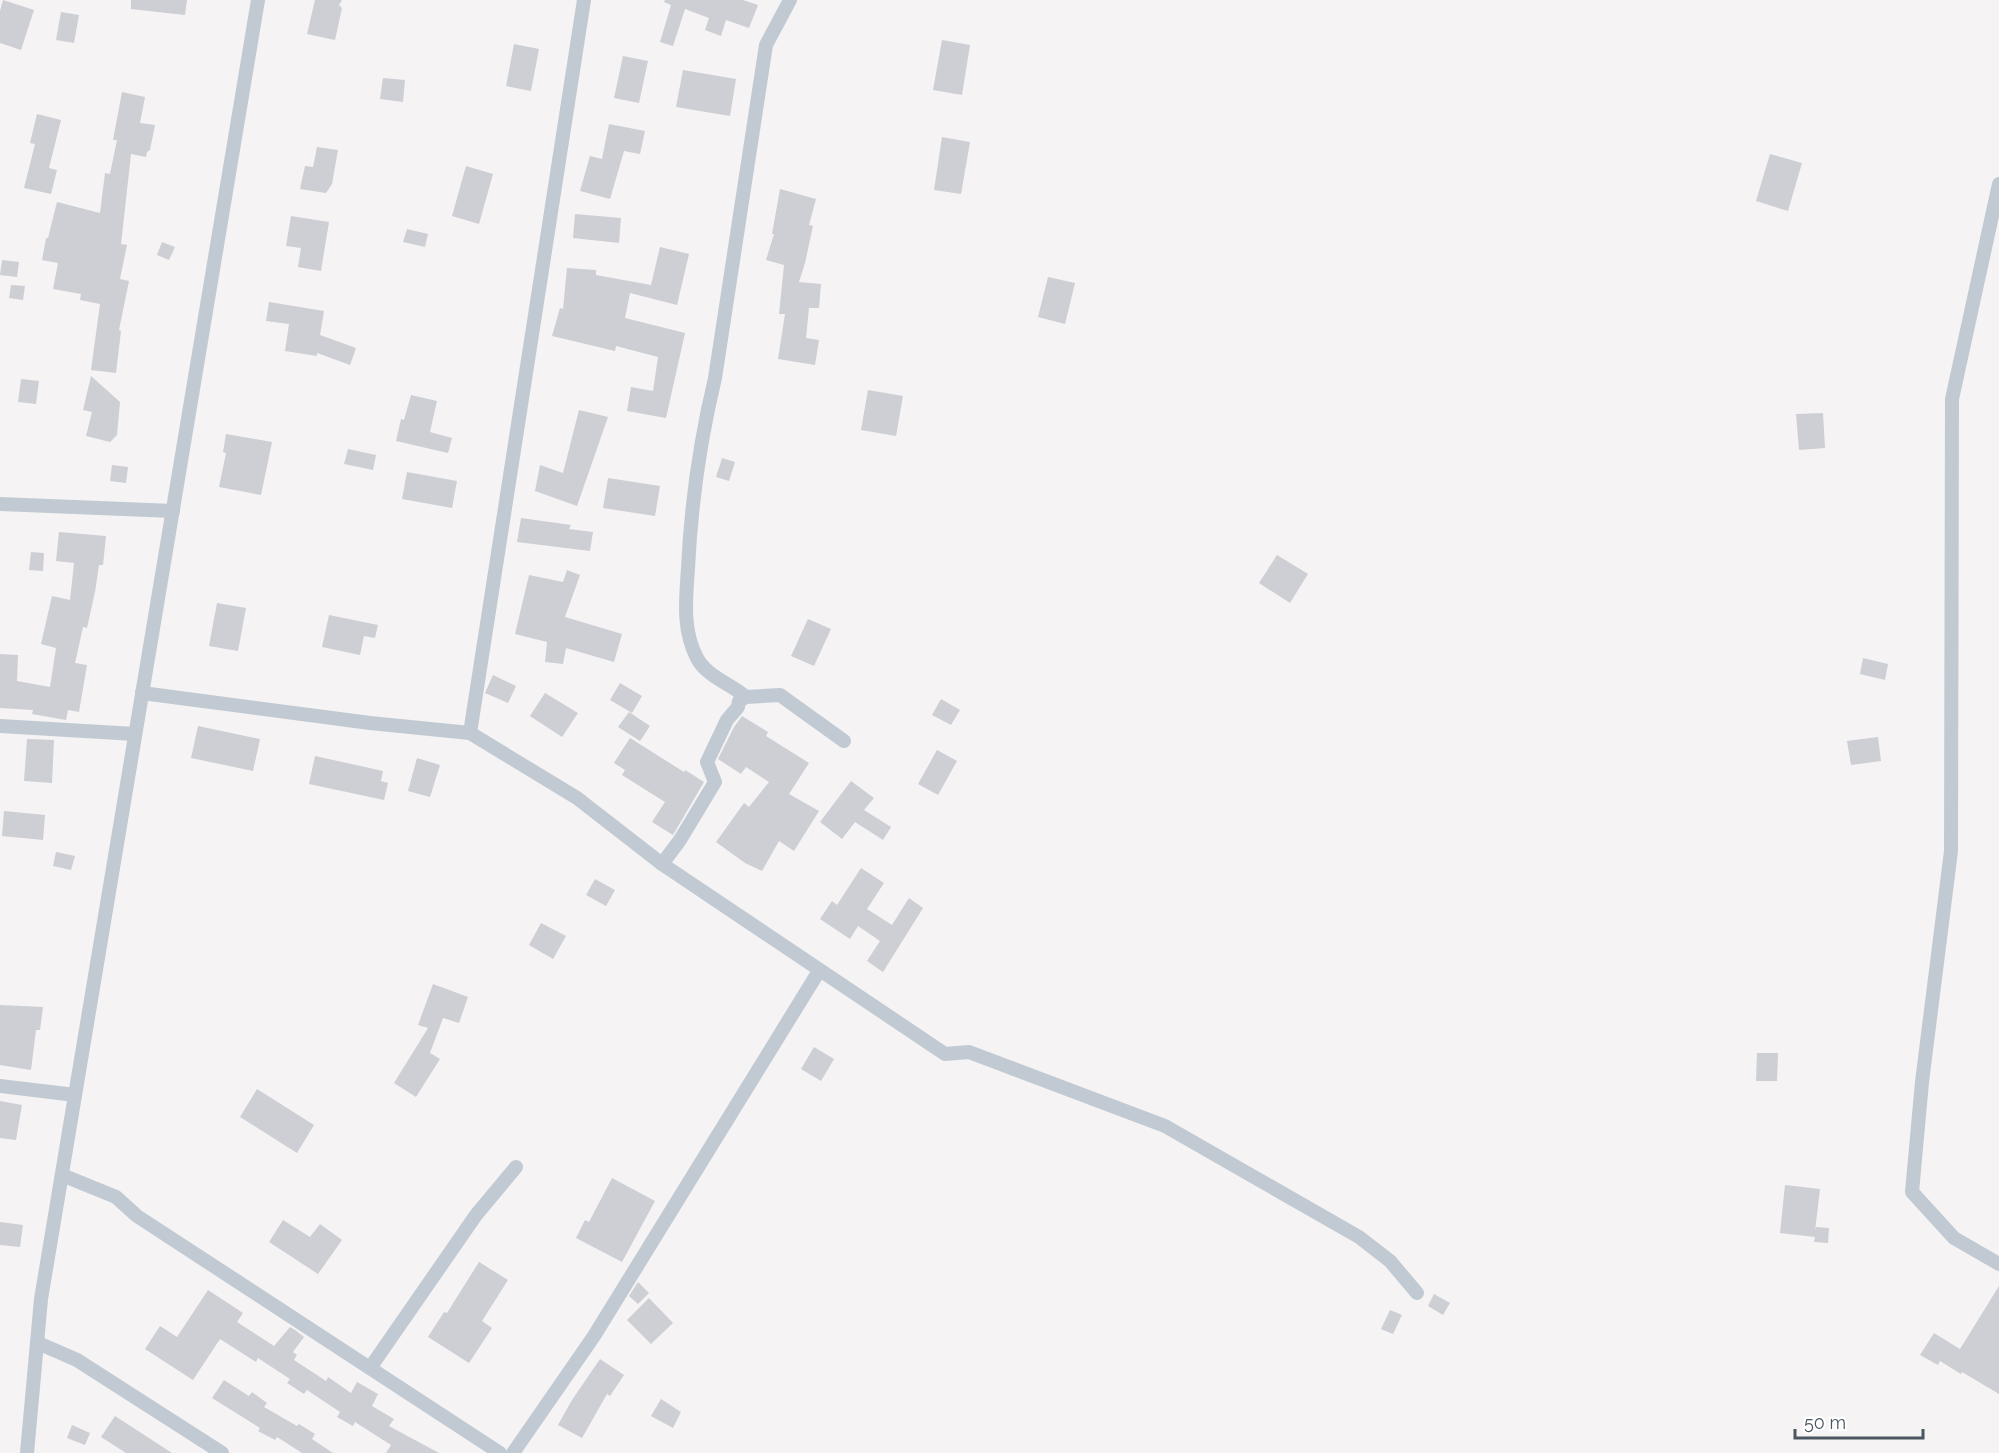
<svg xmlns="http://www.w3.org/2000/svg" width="1999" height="1453" viewBox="0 0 1999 1453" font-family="Raleway,sans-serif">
  <rect width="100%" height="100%" fill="#f5f3f3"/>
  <g fill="#cdcfd5">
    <path d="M 3,0 L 34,10 L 21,50 L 0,43 L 0,11 Z"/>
    <path d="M 131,0 L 187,0 L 185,15 L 131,9 Z"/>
    <path d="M 315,0 L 342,0 L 339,5 L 342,8 L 335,40 L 307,34 Z"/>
    <path d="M 665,0 L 743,0 L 758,5 L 749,28 L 726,20 L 721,36 L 705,30 L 709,18 L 685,9 L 673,46 L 660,42 L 671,5 L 664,2 Z"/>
    <path d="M 61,12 L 79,15 L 74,43 L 56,40 Z"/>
    <path d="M 942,40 L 970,45 L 962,95 L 933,90 Z"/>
    <path d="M 514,44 L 539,49 L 531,91 L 506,86 Z"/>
    <path d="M 623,56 L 648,61 L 639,103 L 614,98 Z"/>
    <path d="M 683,70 L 736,79 L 730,116 L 676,107 Z"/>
    <path d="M 383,78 L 405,80 L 403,102 L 380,99 Z"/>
    <path d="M 122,92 L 145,97 L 140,123 L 155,125 L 150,150 L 147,152 L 146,157 L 131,154 L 121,244 L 127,245 L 120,279 L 129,281 L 119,330 L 121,331 L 116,373 L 91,370 L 100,304 L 80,300 L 81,294 L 53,289 L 58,263 L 42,260 L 46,238 L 48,238 L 57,202 L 100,213 L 105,173 L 110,174 L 117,140 L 113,140 Z"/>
    <path d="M 37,114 L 61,120 L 49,168 L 57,170 L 51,194 L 24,188 L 35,144 L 30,143 Z"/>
    <path d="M 609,124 L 645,131 L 640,154 L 624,151 L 610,199 L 580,191 L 590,156 L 602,159 Z"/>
    <path d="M 942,137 L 970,142 L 961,194 L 934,190 Z"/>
    <path d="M 317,147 L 338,150 L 332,184 L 326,193 L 300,189 L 305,166 L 313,167 Z"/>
    <path d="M 1770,154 L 1802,163 L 1788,211 L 1756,201 Z"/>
    <path d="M 466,166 L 493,174 L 479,224 L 452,216 Z"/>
    <path d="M 780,189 L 816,199 L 809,225 L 813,226 L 805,263 L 799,282 L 821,284 L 819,308 L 809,308 L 806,338 L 819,340 L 815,365 L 778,359 L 785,314 L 779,314 L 784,265 L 766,260 L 774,234 L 772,234 Z"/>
    <path d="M 575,214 L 621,218 L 619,243 L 573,238 Z"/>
    <path d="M 291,216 L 329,222 L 321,271 L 298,267 L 301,248 L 286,246 Z"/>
    <path d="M 407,229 L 428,234 L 425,247 L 403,242 Z"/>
    <path d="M 162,242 L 175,247 L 169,260 L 157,255 Z"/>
    <path d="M 660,247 L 689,254 L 677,305 L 630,293 L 625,318 L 685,333 L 666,418 L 627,411 L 631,387 L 653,391 L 658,357 L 616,346 L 615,351 L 552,336 L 560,308 L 563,309 L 567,268 L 596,270 L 596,275 L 651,285 Z"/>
    <path d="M 2,260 L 19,262 L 17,277 L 0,275 Z"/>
    <path d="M 1048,277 L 1075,283 L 1065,324 L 1038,317 Z"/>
    <path d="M 11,285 L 25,286 L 23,300 L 9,298 Z"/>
    <path d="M 269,302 L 324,311 L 320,335 L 356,348 L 350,365 L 317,353 L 317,356 L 285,351 L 289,324 L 266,321 Z"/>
    <path d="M 91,376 L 120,402 L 117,435 L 110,442 L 86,436 L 92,412 L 83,410 Z"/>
    <path d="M 21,379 L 39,381 L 36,404 L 18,402 Z"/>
    <path d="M 868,390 L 903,396 L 896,436 L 861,430 Z"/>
    <path d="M 411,395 L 437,401 L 430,432 L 452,438 L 448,453 L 396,441 L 401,419 L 404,420 Z"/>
    <path d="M 579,410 L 608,417 L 577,506 L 535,491 L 540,465 L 563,473 Z"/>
    <path d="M 1823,413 L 1825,448 L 1799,450 L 1796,414 Z"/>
    <path d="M 226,434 L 272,442 L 261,495 L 219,487 L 226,453 L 223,452 Z"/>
    <path d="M 348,449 L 376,455 L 373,470 L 344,464 Z"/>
    <path d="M 722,458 L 735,462 L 729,481 L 716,477 Z"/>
    <path d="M 112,465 L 128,467 L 126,483 L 110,481 Z"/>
    <path d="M 407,472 L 457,481 L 452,508 L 402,499 Z"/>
    <path d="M 608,478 L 660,486 L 655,516 L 603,508 Z"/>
    <path d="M 521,518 L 571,525 L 569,529 L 593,532 L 590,551 L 517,542 Z"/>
    <path d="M 59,532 L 106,536 L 103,565 L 99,565 L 95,592 L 87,628 L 83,627 L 75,663 L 87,665 L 79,712 L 68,710 L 66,720 L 32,714 L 33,710 L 0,708 L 0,654 L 18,655 L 17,681 L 50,687 L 56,648 L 41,644 L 52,596 L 70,600 L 74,563 L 56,561 Z"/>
    <path d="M 31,552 L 44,553 L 43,571 L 29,570 Z"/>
    <path d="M 1277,555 L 1308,574 L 1290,603 L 1259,583 Z"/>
    <path d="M 567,570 L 580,575 L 565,617 L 622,634 L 614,662 L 566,648 L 563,664 L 545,662 L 547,642 L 515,634 L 529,575 L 563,582 Z"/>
    <path d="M 217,603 L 246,608 L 238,651 L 209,646 Z"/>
    <path d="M 329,615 L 378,625 L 375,638 L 364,636 L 360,655 L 322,647 Z"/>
    <path d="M 808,619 L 831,629 L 814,666 L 791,656 Z"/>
    <path d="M 1863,658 L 1888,664 L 1885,680 L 1860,674 Z"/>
    <path d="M 493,675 L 516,686 L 508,703 L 485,693 Z"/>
    <path d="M 620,683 L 642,696 L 632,713 L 610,700 Z"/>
    <path d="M 545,693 L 578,713 L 562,737 L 530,716 Z"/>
    <path d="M 941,699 L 960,710 L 951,725 L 932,715 Z"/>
    <path d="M 629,712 L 650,726 L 640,741 L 618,727 Z"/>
    <path d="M 742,716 L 768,732 L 766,736 L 809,763 L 789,794 L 819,811 L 794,851 L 779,841 L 762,871 L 745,863 L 716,842 L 744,803 L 749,807 L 769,782 L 746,767 L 741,774 L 718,759 L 734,727 Z"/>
    <path d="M 198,726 L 260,739 L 253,771 L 191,758 Z"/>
    <path d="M 1878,737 L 1881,761 L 1851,765 L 1847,741 Z"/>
    <path d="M 630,738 L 684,772 L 685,770 L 704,782 L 673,835 L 652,822 L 665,802 L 622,775 L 625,770 L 614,763 Z"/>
    <path d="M 27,739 L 54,740 L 52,783 L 24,781 Z"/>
    <path d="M 937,750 L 957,761 L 938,795 L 918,784 Z"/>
    <path d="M 315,756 L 383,771 L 381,781 L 388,783 L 384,800 L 309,784 Z"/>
    <path d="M 417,758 L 440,765 L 430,797 L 408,791 Z"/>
    <path d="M 851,781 L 874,798 L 864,810 L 891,827 L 883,840 L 855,822 L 842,839 L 820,822 Z"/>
    <path d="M 4,811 L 45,815 L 43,840 L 2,836 Z"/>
    <path d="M 56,852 L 75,856 L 71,870 L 53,866 Z"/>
    <path d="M 861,868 L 884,883 L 867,909 L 892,925 L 909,898 L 923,908 L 883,972 L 867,961 L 880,941 L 858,926 L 850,939 L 820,919 L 832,901 L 837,905 Z"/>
    <path d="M 595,879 L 615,890 L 606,906 L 586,895 Z"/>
    <path d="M 541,923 L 566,936 L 553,959 L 529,945 Z"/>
    <path d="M 433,984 L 468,997 L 459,1023 L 443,1018 L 430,1053 L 440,1059 L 416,1097 L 394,1083 L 428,1028 L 418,1025 Z"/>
    <path d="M 0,1005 L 43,1007 L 40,1030 L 36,1030 L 31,1070 L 0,1065 Z"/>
    <path d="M 814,1047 L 834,1059 L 821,1081 L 801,1069 Z"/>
    <path d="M 1757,1053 L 1778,1053 L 1777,1081 L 1756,1081 Z"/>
    <path d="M 257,1089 L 314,1125 L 297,1153 L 240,1117 Z"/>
    <path d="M 0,1101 L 22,1105 L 16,1140 L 0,1138 Z"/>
    <path d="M 612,1178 L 655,1201 L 622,1262 L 576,1238 L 585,1220 L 589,1222 Z"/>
    <path d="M 1785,1185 L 1820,1189 L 1815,1231 L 1816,1227 L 1829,1228 L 1828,1243 L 1814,1242 L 1815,1237 L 1780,1233 Z"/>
    <path d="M 283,1220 L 310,1237 L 320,1224 L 342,1240 L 318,1274 L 269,1242 Z"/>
    <path d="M 0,1222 L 23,1225 L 20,1247 L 0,1245 Z"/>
    <path d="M 479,1262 L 508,1280 L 482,1321 L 492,1328 L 469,1363 L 428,1337 L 444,1312 L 447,1313 Z"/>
    <path d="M 638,1282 L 649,1293 L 638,1304 L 629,1296 Z"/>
    <path d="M 1999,1286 L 1999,1394 L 1962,1372 L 1961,1374 L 1940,1361 L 1938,1365 L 1920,1355 L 1934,1333 L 1960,1349 Z"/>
    <path d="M 208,1290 L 243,1313 L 237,1322 L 274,1346 L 290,1327 L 295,1330 L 304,1337 L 293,1352 L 297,1355 L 294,1360 L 326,1381 L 328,1377 L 351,1393 L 357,1382 L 378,1394 L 372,1406 L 394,1419 L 389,1426 L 439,1453 L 386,1453 L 391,1445 L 355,1422 L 353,1426 L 337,1417 L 340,1412 L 307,1390 L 304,1394 L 287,1383 L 290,1379 L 258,1358 L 256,1362 L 220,1339 L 193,1380 L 145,1349 L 160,1326 L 177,1337 Z"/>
    <path d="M 1434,1294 L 1450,1303 L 1443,1315 L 1428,1306 Z"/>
    <path d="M 649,1298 L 673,1323 L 651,1344 L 627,1320 Z"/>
    <path d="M 1390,1310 L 1402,1315 L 1393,1334 L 1381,1329 Z"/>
    <path d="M 600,1359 L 624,1375 L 610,1396 L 607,1394 L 582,1438 L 558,1425 L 572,1400 Z"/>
    <path d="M 224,1380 L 249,1396 L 252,1392 L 267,1403 L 264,1407 L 297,1426 L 299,1424 L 315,1434 L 312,1439 L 333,1453 L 302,1453 L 277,1437 L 275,1440 L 258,1431 L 260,1428 L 212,1398 Z"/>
    <path d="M 661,1399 L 681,1412 L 673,1428 L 651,1416 Z"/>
    <path d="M 115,1416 L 172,1453 L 126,1453 L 101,1437 Z"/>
    <path d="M 72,1425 L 90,1433 L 85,1445 L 67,1438 Z"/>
  </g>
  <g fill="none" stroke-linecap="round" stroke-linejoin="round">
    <g stroke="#c1cad2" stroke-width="14">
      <path d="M 1999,184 L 1952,399 L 1951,851 L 1922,1082 L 1912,1192 L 1954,1238 L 1999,1264"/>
      <path d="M 0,504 L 173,511"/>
      <path d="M 142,693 L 370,723 L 470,733 L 577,798 L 662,864 L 945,1054 L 969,1052 L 1165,1126 L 1359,1237 L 1390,1261 L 1417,1293"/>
      <path d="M 746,697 L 780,695 L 844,741"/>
      <path d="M 0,726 L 135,734"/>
      <path d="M 470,733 L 584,0"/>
      <path d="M 662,864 L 680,840 L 715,782 L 707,762 L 727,720 L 738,707 L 739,701 L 746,697 C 731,684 706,676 697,658 C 682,630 686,598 688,568 C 691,504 700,441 715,378 L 766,45 L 790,0"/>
      <path d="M 0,1086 L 75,1095"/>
      <path d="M 62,1175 L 116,1197 L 137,1216 L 500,1453"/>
      <path d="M 38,1343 L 77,1360 L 222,1453"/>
      <path d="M 370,1368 L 476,1215 L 516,1167"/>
      <path d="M 27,1453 L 41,1299 L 258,0"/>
      <path d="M 513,1453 L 594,1336 L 819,971"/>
    </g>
  </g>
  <path d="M1795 1429v9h128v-9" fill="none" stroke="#4a5661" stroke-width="3"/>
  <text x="1804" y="1429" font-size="18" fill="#4a5661" stroke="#ffffff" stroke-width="4.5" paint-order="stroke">50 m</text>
</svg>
